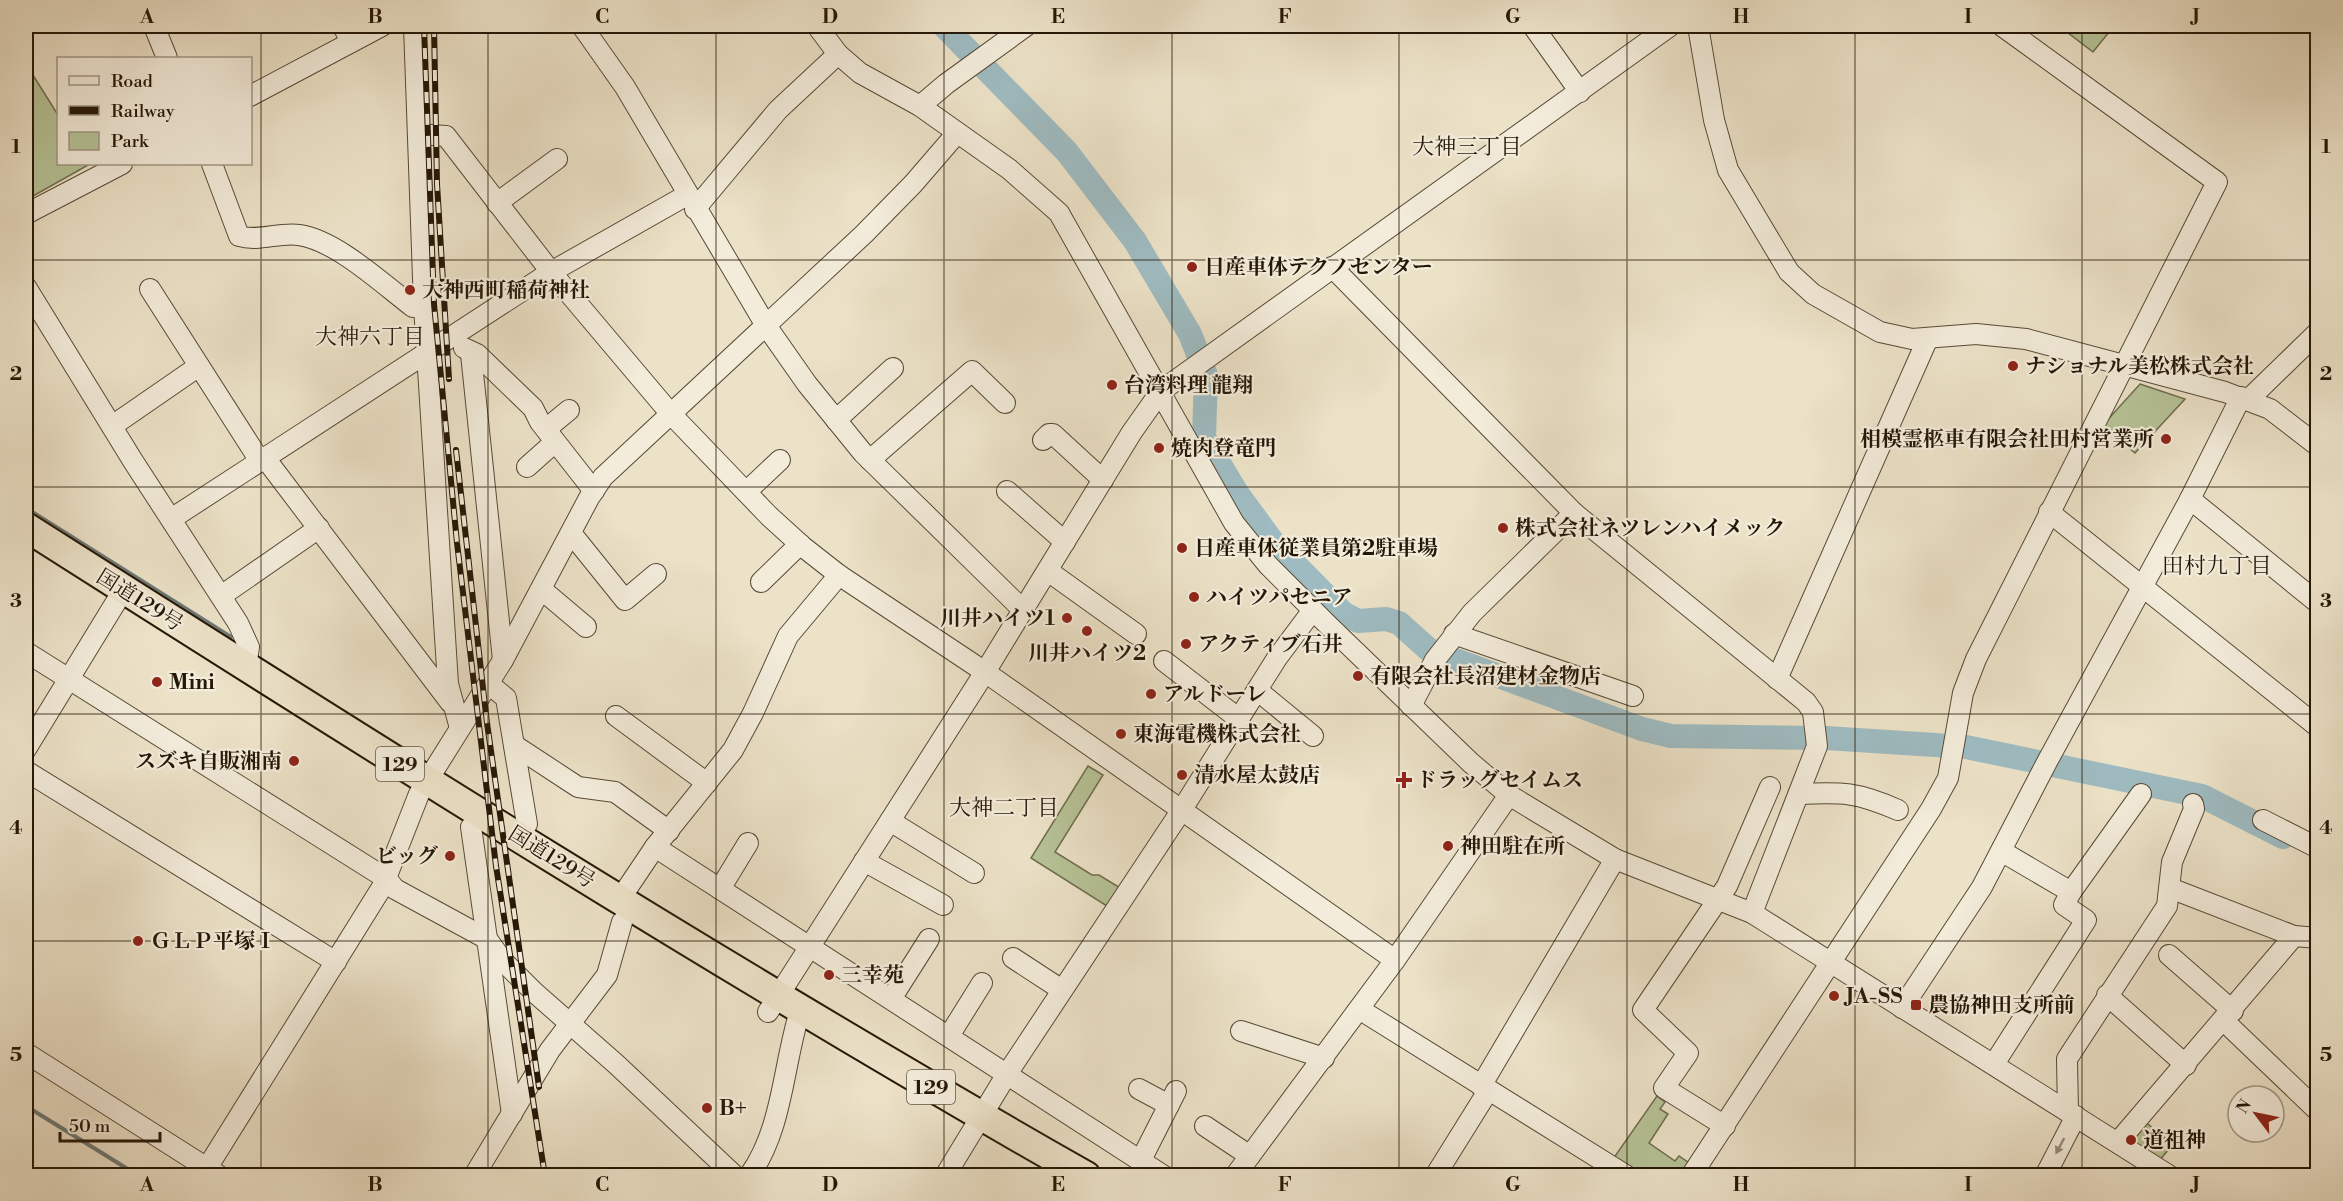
<svg xmlns="http://www.w3.org/2000/svg" width="2343" height="1201" viewBox="0 0 2343 1201" font-family="'Libre Bodoni','Noto Serif JP',serif">
  <rect width="100%" height="100%" fill="#ece2c8"/>
  <filter id="stains"><feTurbulence type="fractalNoise" baseFrequency=".00333" numOctaves="4"/><feColorMatrix values="0 0 0 0 .2 0 0 0 0 .09 0 0 0 0 .02 0 0 0 .5 -.17"/></filter>
  <radialGradient id="worn" r=".72"><stop offset=".6" stop-color="#630" stop-opacity="0"/><stop offset="1" stop-color="#630" stop-opacity=".3"/></radialGradient>
  <g fill="#b6c397" stroke="#6e6d4e" stroke-width="1.5">
    <path d="M 2059,26 L 2114,26 L 2093,52 Z"/>
    <path d="M 26,64 L 58,115 L 58,164 L 90,164 L 26,200 Z"/>
    <path d="M 2140,384 L 2185,399 L 2135,453 L 2102,426 Z"/>
    <path d="M 1088,766 L 1103,775 L 1055,852 L 1092,875 L 1099,875 L 1122,889 L 1110,908 L 1031,858 Z"/>
    <path d="M 1657,1096 L 1665,1102 L 1660,1109 L 1668,1114 L 1649,1143 L 1675,1161 L 1679,1156 L 1692,1165 L 1684,1175 L 1634,1175 L 1613,1159 Z"/>
    <path d="M 2144,1121 L 2173,1144 L 2159,1161 L 2127,1141 Z"/>
  </g>
  <g fill="none" stroke-linecap="round" stroke-linejoin="round">
    <g stroke="#6e7976" stroke-width="4">
      <path d="M 26,508 L 231,637"/>
      <path d="M 26,1106 L 139,1176"/>
    </g>
    <path stroke="#9ebbc1" stroke-width="24" d="M 944,26 L 1067,152 L 1135,241 L 1190,334 L 1206,375 L 1204,438 L 1237,493 L 1273,542 L 1343,613 L 1358,621 L 1386,619 L 1399,623 L 1428,649 L 1450,658 L 1642,729 L 1671,736 L 1826,738 L 1966,747 L 2202,796 L 2283,837"/>
    <g stroke="#574a36" stroke-width="22">
      <g id="minor">
        <path d="M 154,26 L 167,58"/>
        <path d="M 343,26 L 351,42"/>
        <path d="M 414,26 L 424,306 L 448,684 L 460,728"/>
        <path d="M 582,26 L 625,87 L 765,324 L 807,384 L 863,453 L 1023,610"/>
        <path d="M 817,26 L 838,54 L 860,73 L 920,106 L 1009,169 L 1059,213 L 1234,523 L 1268,565 L 1328,625 L 1471,763 L 1509,795 L 1615,859 L 1752,913 L 2170,1176"/>
        <path d="M 1533,26 L 1580,92"/>
        <path d="M 1698,26 L 1714,120 L 1728,170 L 1789,272 L 1813,294 L 1880,332 L 1912,339 L 1976,334 L 2026,339 L 2225,392 L 2270,409 L 2318,446"/>
        <path d="M 250,96 L 382,26"/>
        <path d="M 920,106 L 946,84 L 1026,26"/>
        <path d="M 418,134 L 446,136 L 551,272 L 670,413 L 769,516 L 802,546 L 839,575 L 985,672 L 1395,960"/>
        <path d="M 212,164 L 239,236 C 259,242 279,232 299,235 C 336,240 384,285 413,307 L 424,306"/>
        <path d="M 497,203 L 557,159"/>
        <path d="M 695,209 L 778,110 L 838,54"/>
        <path d="M 26,214 L 122,164"/>
        <path d="M 1332,267 L 1574,513 L 1806,702 L 1813,712 L 1817,746 L 1752,913"/>
        <path d="M 26,287 L 133,461 L 238,623 L 249,647 L 246,667"/>
        <path d="M 150,289 L 260,461"/>
        <path d="M 464,348 L 477,354 L 533,408 L 540,422 L 594,491"/>
        <path d="M 471,354 L 503,660"/>
        <path d="M 2248,400 L 2318,332"/>
        <path d="M 836,420 L 893,368"/>
        <path d="M 112,426 L 199,366"/>
        <path d="M 546,429 L 569,410"/>
        <path d="M 1043,440 L 1049,434 L 1053,434 L 1103,480"/>
        <path d="M 265,458 L 450,702"/>
        <path d="M 870,460 L 972,371 L 1005,403"/>
        <path d="M 527,467 L 555,442"/>
        <path d="M 1007,491 L 1065,542"/>
        <path d="M 746,492 L 780,460"/>
        <path d="M 2190,499 L 2318,603"/>
        <path d="M 2049,512 L 2318,727"/>
        <path d="M 171,519 L 551,272 L 687,195"/>
        <path d="M 571,533 L 625,600 L 656,574"/>
        <path d="M 1048,571 L 1136,634"/>
        <path d="M 761,582 L 800,544"/>
        <path d="M 541,589 L 586,627"/>
        <path d="M 221,596 L 319,528"/>
        <path d="M 1454,634 L 1633,696"/>
        <path d="M 26,652 L 387,879 L 207,1168"/>
        <path d="M 1164,661 L 1239,719"/>
        <path d="M 1777,679 L 1928,338"/>
        <path d="M 489,684 L 506,698 L 527,824 L 519,837"/>
        <path d="M 1257,690 L 1313,736"/>
        <path d="M 1411,706 L 1435,660 L 1472,613 L 1574,513"/>
        <path d="M 616,716 L 707,783"/>
        <path d="M 514,745 L 578,787 L 615,792 L 669,831"/>
        <path d="M 26,749 L 116,602"/>
        <path d="M 26,771 L 336,962"/>
        <path d="M 1799,794 C 1843,792 1857,792 1898,810"/>
        <path d="M 2263,820 L 2318,848"/>
        <path d="M 890,821 L 974,873"/>
        <path d="M 471,827 L 512,1114"/>
        <path d="M 655,847 L 1164,1176"/>
        <path d="M 864,861 L 943,905"/>
        <path d="M 2170,888 L 2294,936 L 2318,938"/>
        <path d="M 720,889 L 748,843"/>
        <path d="M 2071,892 L 2141,794"/>
        <path d="M 620,899 L 655,847 L 733,750 L 753,713 L 788,636 L 839,575"/>
        <path d="M 2169,955 L 2233,1011"/>
        <path d="M 1013,958 L 1062,990"/>
        <path d="M 2107,995 L 2186,1065"/>
        <path d="M 891,999 L 929,939"/>
        <path d="M 1902,1008 L 1982,887 L 2048,760 L 2189,501 L 2241,397"/>
        <path d="M 1359,1009 L 1627,1176"/>
        <path d="M 768,1012 L 985,672 L 1132,432 L 1161,391 L 1670,26"/>
        <path d="M 2224,1021 L 2318,1111"/>
        <path d="M 1241,1031 L 1324,1058"/>
        <path d="M 949,1036 L 982,983"/>
        <path d="M 26,1053 L 218,1175"/>
        <path d="M 1994,1064 L 2086,920 L 2064,905 L 2071,892 L 2001,851"/>
        <path d="M 1481,1086 L 1615,859"/>
        <path d="M 1139,1089 L 1169,1105"/>
        <path d="M 2068,1111 L 2067,1059 L 2167,906 L 2172,862 L 2194,809 L 2193,804"/>
        <path d="M 1205,1126 L 1250,1156"/>
        <path d="M 1725,1126 L 1664,1088 L 1688,1053 L 1643,1010 L 1727,886 L 1770,787"/>
        <path d="M 2118,1142 L 2294,936"/>
        <path d="M 1141,1160 L 1176,1091"/>
        <path d="M 474,1176 L 550,1050 L 607,975 L 622,922"/>
        <path d="M 735,1176 L 616,1064 L 534,992 L 503,961 L 487,939 L 395,889 L 387,879 L 388,873 L 419,794 L 503,660 L 589,498 L 603,477 L 864,234 L 913,184 L 957,133"/>
        <path d="M 749,1176 C 783,1129 783,1065 800,1011"/>
        <path d="M 945,1176 L 1007,1074 L 1181,811 L 1277,658 L 1313,610"/>
        <path d="M 1235,1176 L 1395,960 L 1509,795"/>
        <path d="M 1435,1176 L 1488,1091"/>
        <path d="M 1691,1176 L 1931,809 L 1948,778 L 1963,693 L 1976,659 L 2217,182 L 2002,26"/>
        <path d="M 2045,1176 L 2076,1116"/>
      </g>
    </g>
    <g stroke="#251706" stroke-width="32">
      <path id="highway" d="M 26,527 C 375,749 726,971 1086,1176"/>
    </g>
    <use href="#minor" stroke="#f3ecdb" stroke-width="20"/>
    <use href="#highway" stroke="#ece2c8" stroke-width="28"/>
    <g stroke="#251706" stroke-width="6">
      <g id="rail">
        <path d="M 424,26 L 434,304 L 457,543 L 496,866 L 545,1176"/>
        <path d="M 434,26 L 437,184 L 449,379"/>
        <path d="M 456,450 L 487,723 L 539,1087"/>
      </g>
    </g>
    <use href="#rail" stroke="#f3ecdb" stroke-width="4" stroke-dasharray="11" stroke-linecap="butt"/>
  </g>
  <defs><path id="oneway-solid" d="M-6-.8H1V-3.2L6.5 0L1 3.2V.8H-6Z" transform="scale(1.5)"/></defs>
  <use fill="#968c7b" href="#oneway-solid" transform="translate(2060 1146) rotate(118)"/>
  <path fill="none" stroke="#251706" stroke-width="1.5" stroke-opacity="0.55" d="M 261,26 L 261,1176M 488,26 L 488,1176M 716,26 L 716,1176M 944,26 L 944,1176M 1172,26 L 1172,1176M 1399,26 L 1399,1176M 1627,26 L 1627,1176M 1855,26 L 1855,1176M 2082,26 L 2082,1176M 26,260 L 2318,260M 26,487 L 2318,487M 26,714 L 2318,714M 26,941 L 2318,941"/>
  <g fill="#8f2418" stroke="#f3ecdb" stroke-width="2">
    <circle cx="1192" cy="267" r="6"/>
    <circle cx="410" cy="290" r="6"/>
    <circle cx="2013" cy="366" r="6"/>
    <circle cx="1112" cy="385" r="6"/>
    <circle cx="2166" cy="439" r="6"/>
    <circle cx="1159" cy="448" r="6"/>
    <circle cx="1503" cy="528" r="6"/>
    <circle cx="1182" cy="548" r="6"/>
    <circle cx="1194" cy="597" r="6"/>
    <circle cx="1067" cy="618" r="6"/>
    <circle cx="1087" cy="631" r="6"/>
    <circle cx="1186" cy="644" r="6"/>
    <circle cx="1358" cy="676" r="6"/>
    <circle cx="157" cy="682" r="6"/>
    <circle cx="1151" cy="694" r="6"/>
    <circle cx="1121" cy="734" r="6"/>
    <circle cx="294" cy="761" r="6"/>
    <circle cx="1182" cy="775" r="6"/>
    <path d="M1401 771h6v6h6v6h-6v6h-6v-6h-6v-6h6z"/>
    <circle cx="1448" cy="846" r="6"/>
    <circle cx="450" cy="856" r="6"/>
    <circle cx="138" cy="941" r="6"/>
    <circle cx="829" cy="975" r="6"/>
    <circle cx="1834" cy="996" r="6"/>
    <rect x="1910" y="999" width="12" height="12" rx="3"/>
    <circle cx="707" cy="1108" r="6"/>
    <circle cx="2131" cy="1140" r="6"/>
  </g>
  <g text-anchor="middle" stroke-width="4.5" stroke-linejoin="round" paint-order="stroke">
    <g fill="#f3ecdb" stroke="#635746" stroke-width="1.5">
      <rect x="376" y="747" width="48" height="34" rx="4.5"/>
      <rect x="907" y="1070" width="48" height="34" rx="4.5"/>
    </g>
    <g font-size="20" font-weight="bold" fill="#251706">
      <text x="400" y="771">129</text>
      <text x="931" y="1094">129</text>
    </g>
    <g font-size="21" font-weight="bold" fill="#251706" stroke="#f3ecdb" text-anchor="start">
      <text x="1204" y="274">日産車体テクノセンター</text>
      <text x="422" y="297">大神西町稲荷神社</text>
      <text x="2025" y="373">ナショナル美松株式会社</text>
      <text x="1124" y="392">台湾料理 龍翔</text>
      <text x="2154" y="446" text-anchor="end">相模霊柩車有限会社田村営業所</text>
      <text x="1171" y="455">焼肉登竜門</text>
      <text x="1515" y="535">株式会社ネツレンハイメック</text>
      <text x="1194" y="555">日産車体従業員第2駐車場</text>
      <text x="1206" y="604">ハイツパセニア</text>
      <text x="1055" y="625" text-anchor="end">川井ハイツ1</text>
      <text x="1198" y="651">アクティブ石井</text>
      <text x="1087" y="660" text-anchor="middle">川井ハイツ2</text>
      <text x="1370" y="683">有限会社長沼建材金物店</text>
      <text x="169" y="689">Mini</text>
      <text x="1163" y="701">アルドーレ</text>
      <text x="1133" y="741">東海電機株式会社</text>
      <text x="282" y="768" text-anchor="end">スズキ自販湘南</text>
      <text x="1194" y="782">清水屋太鼓店</text>
      <text x="1416" y="787">ドラッグセイムス</text>
      <text x="1460" y="853">神田駐在所</text>
      <text x="438" y="863" text-anchor="end">ビッグ</text>
      <text x="150" y="948">ＧＬＰ平塚Ⅰ</text>
      <text x="841" y="982">三幸苑</text>
      <text x="1846" y="1003">JA-SS</text>
      <text x="1928" y="1012">農協神田支所前</text>
      <text x="719" y="1115">B+</text>
      <text x="2143" y="1147">道祖神</text>
    </g>
    <g font-size="21" fill="#251706" stroke="#f3ecdb">
      <text transform="translate(140 600) rotate(32)" y="7">国道129号</text>
      <text transform="translate(552 857) rotate(32)" y="7">国道129号</text>
    </g>
    <g font-size="22" fill="#251706" stroke="#f3ecdb">
      <text x="1467" y="154">大神三丁目</text>
      <text x="370" y="344">大神六丁目</text>
      <text x="2217" y="573">田村九丁目</text>
      <text x="1004" y="815">大神二丁目</text>
    </g>
  </g>
  <rect width="2343" height="1201" fill="none" stroke="#ece2c8" stroke-width="66"/>
  <rect x="57" y="57" width="195" height="108" fill="#f3ecdb" stroke="#a19786" stroke-width="1.5"/>
  <rect x="69" y="76" width="30" height="9" fill="#f3ecdb" stroke="#a19786" stroke-width="1.5"/>
  <text x="111" y="87" font-size="18" fill="#251706">Road</text>
  <rect x="69" y="106" width="30" height="9" fill="#251706" stroke="#a19786" stroke-width="1.5"/>
  <text x="111" y="117" font-size="18" fill="#251706">Railway</text>
  <rect x="69" y="132" width="30" height="18" fill="#b6c397" stroke="#a19786" stroke-width="1.5"/>
  <text x="111" y="147" font-size="18" fill="#251706">Park</text>
  <g transform="translate(2256 1114) rotate(302)"><circle r="28" fill="#f3ecdb" stroke="#a19786" stroke-width="1.5"/>
  <path d="M0-4.5L10 22L0 15L-10 22Z" fill="#8f2418"/>
  <text y="-9" font-size="16" font-weight="bold" text-anchor="middle" fill="#251706">N</text>
  </g>
  <path d="M60 1132v9h100v-9" fill="none" stroke="#251706" stroke-width="3"/>
  <text x="69" y="1132" font-size="18" fill="#251706" stroke="#f3ecdb" stroke-width="4.5" paint-order="stroke">50 m</text>
  <rect x="33" y="33" width="2277" height="1135" fill="none" stroke="#251706" stroke-width="2"/>
  <g font-size="20" text-anchor="middle" font-weight="bold" fill="#251706">
    <text x="147" y="23">A</text>
    <text x="375" y="23">B</text>
    <text x="602" y="23">C</text>
    <text x="830" y="23">D</text>
    <text x="1058" y="23">E</text>
    <text x="1285" y="23">F</text>
    <text x="1513" y="23">G</text>
    <text x="1741" y="23">H</text>
    <text x="1968" y="23">I</text>
    <text x="2196" y="23">J</text>
    <text x="16" y="153">1</text>
    <text x="2326" y="153">1</text>
    <text x="16" y="380">2</text>
    <text x="2326" y="380">2</text>
    <text x="16" y="607">3</text>
    <text x="2326" y="607">3</text>
    <text x="16" y="834">4</text>
    <text x="2326" y="834">4</text>
    <text x="16" y="1061">5</text>
    <text x="2326" y="1061">5</text>
    <text x="147" y="1191">A</text>
    <text x="375" y="1191">B</text>
    <text x="602" y="1191">C</text>
    <text x="830" y="1191">D</text>
    <text x="1058" y="1191">E</text>
    <text x="1285" y="1191">F</text>
    <text x="1513" y="1191">G</text>
    <text x="1741" y="1191">H</text>
    <text x="1968" y="1191">I</text>
    <text x="2196" y="1191">J</text>
  </g>
  <rect width="100%" height="100%" filter="url(#stains)"/>
  <rect width="100%" height="100%" fill="url(#worn)"/>
</svg>
